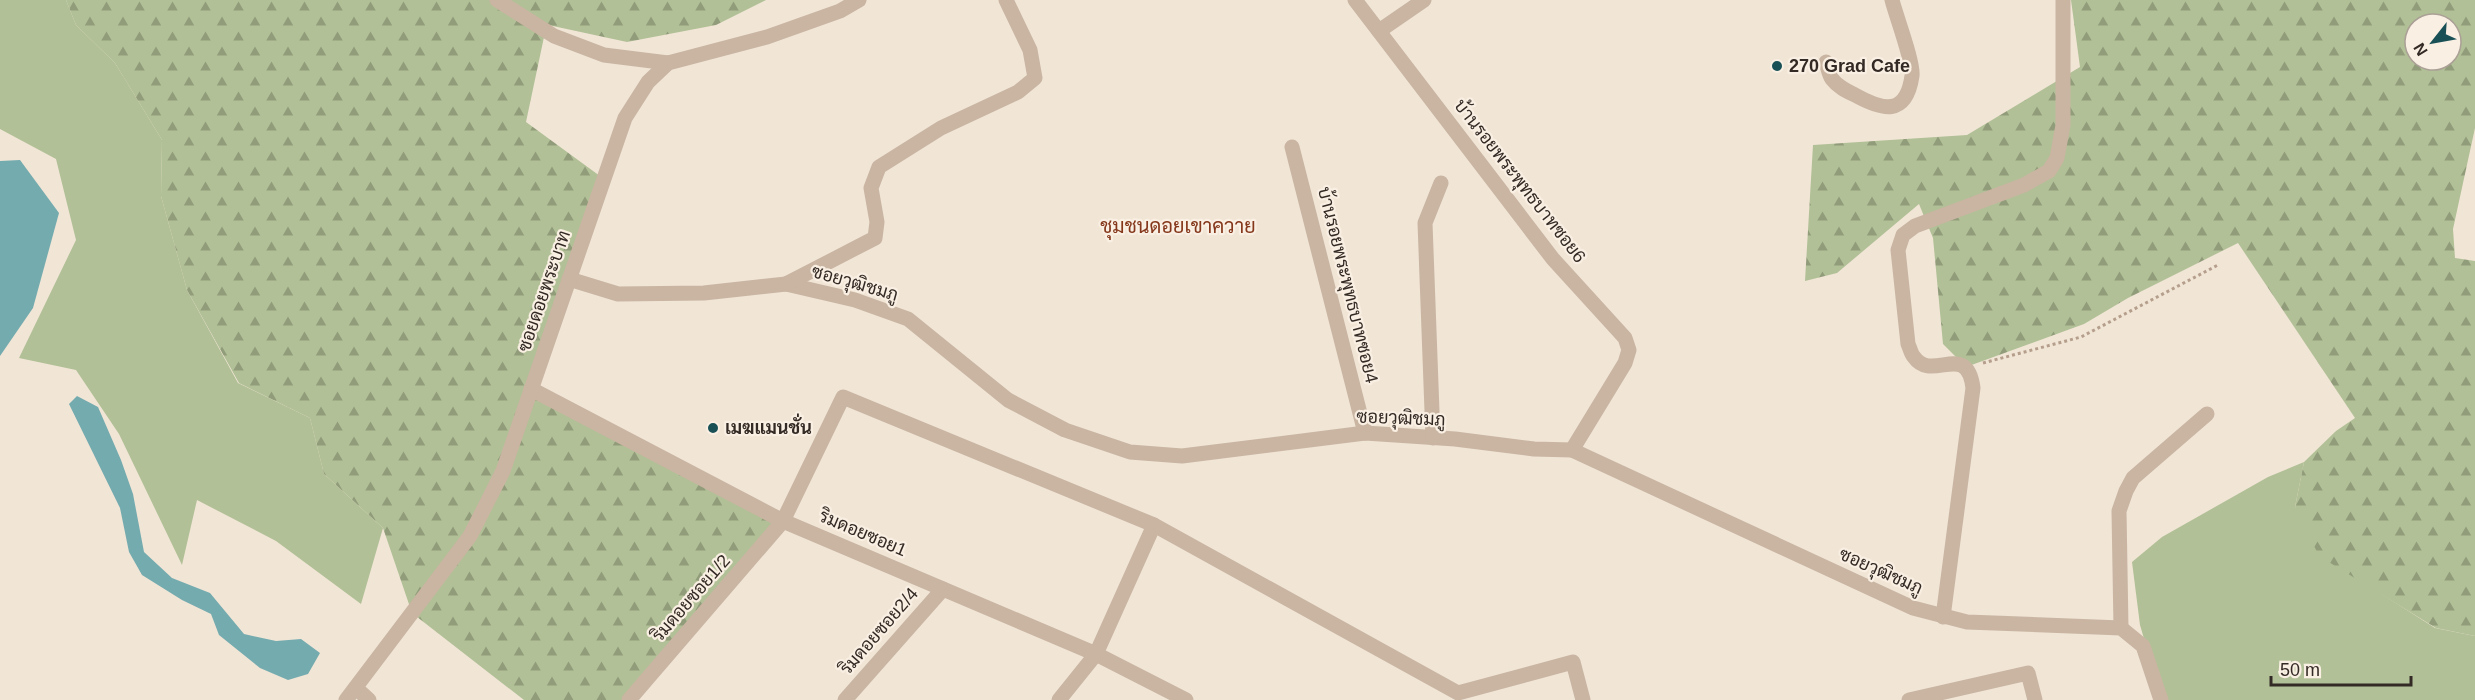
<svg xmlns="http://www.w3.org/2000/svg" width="2475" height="700" viewBox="0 0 2475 700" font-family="Helvetica,Sarabun,sans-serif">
  <defs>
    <pattern id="forest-firs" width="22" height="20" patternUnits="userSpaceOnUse" patternTransform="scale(1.5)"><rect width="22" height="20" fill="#b1c096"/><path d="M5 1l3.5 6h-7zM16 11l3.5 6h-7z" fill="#919c7a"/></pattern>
  </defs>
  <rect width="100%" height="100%" fill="#f1e5d6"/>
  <g fill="#b1c096">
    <path d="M 0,0 L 66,0 L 76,25 L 115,63 L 162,140 L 161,196 L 187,290 L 238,383 L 310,418 L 324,474 L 383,528 L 361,604 L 276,541 L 197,500 L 182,565 L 119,434 L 76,370 L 19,358 L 76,240 L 56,159 L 0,129 Z"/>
    <path d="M 2304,462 L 2295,507 L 2380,593 L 2435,628 L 2475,636 L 2475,700 L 2162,700 L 2140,625 L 2132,562 L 2162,537 L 2268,477 Z"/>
  </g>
  <g fill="url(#forest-firs)" fill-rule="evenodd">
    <path d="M 66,0 L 492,0 L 544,37 L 526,122 L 604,179 L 531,389 L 783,521 L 629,700 L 524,700 L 412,613 L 383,528 L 324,474 L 310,418 L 239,383 L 187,290 L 161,196 L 162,140 L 115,63 L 76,25 Z"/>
    <path d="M 496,0 L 766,0 L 716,25 L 627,42 L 525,20 Z"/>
    <path d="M 2071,0 L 2475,0 L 2475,128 L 2453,229 L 2455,258 L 2475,261 L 2475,636 L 2436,628 L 2319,556 L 2295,507 L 2304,462 L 2336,431 L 2355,418 L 2238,243 L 2128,298 L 2084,324 L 1966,367 L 1943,344 L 1933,238 L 1919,204 L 1837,273 L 1805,281 L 1813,145 L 1967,135 L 2080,67 ZM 2415,24 L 2451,24 L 2451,60 L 2415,60 Z"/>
  </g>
  <g fill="#74abaf">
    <path d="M 20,160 L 59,213 L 33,308 L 0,356 L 0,161 Z"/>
    <path d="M 77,396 L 98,407 L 121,460 L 133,494 L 144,552 L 172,578 L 210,593 L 244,634 L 276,641 L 301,639 L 320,653 L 308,674 L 288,680 L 260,668 L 219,635 L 211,614 L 182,600 L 142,575 L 129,552 L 120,508 L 69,404 Z"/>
  </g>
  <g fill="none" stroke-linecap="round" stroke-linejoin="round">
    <path stroke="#b59f8c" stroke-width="3" stroke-dasharray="3 3" stroke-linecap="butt" d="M 1983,363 L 2081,337 L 2218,265"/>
    <g stroke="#c9b5a2" stroke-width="15">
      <path d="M 497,0 L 554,36 L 604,55 L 668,63"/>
      <path d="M 1355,0 L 1553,259 L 1625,338 L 1629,350 L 1625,363 L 1572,450"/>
      <path d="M 1379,31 L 1424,0"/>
      <path d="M 1826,62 C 1828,68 1829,75 1832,79 C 1838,87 1847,91 1855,95 C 1882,110 1906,117 1912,76 C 1914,63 1896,16 1892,0"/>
      <path d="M 1292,147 L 1365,433"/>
      <path d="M 569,279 L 618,294 L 704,293 L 786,284 L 855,300 L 908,319 L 1008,400 L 1065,430 L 1130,452 L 1182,456 L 1365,433 L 1455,439 L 1534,449 L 1572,450 L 1913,608 L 1967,622 L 2121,628 L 2143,646 L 2161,700"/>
      <path d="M 786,284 L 875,238 L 877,222 L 871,188 L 879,167 L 941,128 L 1018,92 L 1035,78 L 1030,50 L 1006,0"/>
      <path d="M 531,389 L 783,521 L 1096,654 L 1186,700"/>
      <path d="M 1433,438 L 1425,223 L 1441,183"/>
      <path d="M 1943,617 L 1973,388 C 1967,340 1932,383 1914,357 C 1911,354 1910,348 1908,344 L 1898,250 L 1903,235 L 1915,226 L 2024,185 L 2049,171 L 2057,158 L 2063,125 L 2063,0"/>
      <path d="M 2121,628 L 2119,511 L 2126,491 L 2133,478 L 2207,414"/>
      <path d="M 356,688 L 369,700"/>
      <path d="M 346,700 L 470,536 L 503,471 L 625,118 L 648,82 L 668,63 L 767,37 L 840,11 L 859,0"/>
      <path d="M 629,700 L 783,521 L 843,397 L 1154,525 L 1458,693 L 1573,662 L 1583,700"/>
      <path d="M 845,700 L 943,589"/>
      <path d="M 1059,700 L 1096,654 L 1154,525"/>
      <path d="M 1909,700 L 2028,673 L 2035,700"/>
    </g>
  </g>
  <g fill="#195056" stroke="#f9efe2" stroke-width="2">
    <circle cx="1777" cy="66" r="6"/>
    <circle cx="713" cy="428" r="6"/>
  </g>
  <g text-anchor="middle" stroke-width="4.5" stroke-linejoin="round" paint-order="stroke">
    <g font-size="18" font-weight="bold" fill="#342a25" stroke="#f9efe2" text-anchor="start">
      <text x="1789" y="72">270 Grad Cafe</text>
      <text x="725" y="434">เมฆแมนชั่น</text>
    </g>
    <g font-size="18" fill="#342a25" stroke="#f9efe2">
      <text transform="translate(1520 181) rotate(52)" y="6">บ้านรอยพระพุทธบาทซอย6</text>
      <text transform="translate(855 283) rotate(16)" y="6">ซอยวุฒิชมภู</text>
      <text transform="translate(1348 285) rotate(76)" y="6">บ้านรอยพระพุทธบาทซอย4</text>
      <text transform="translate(544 291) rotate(-71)" y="6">ซอยดอยพระบาท</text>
      <text transform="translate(1401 418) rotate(2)" y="6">ซอยวุฒิชมภู</text>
      <text transform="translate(863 533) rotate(23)" y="6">ริมดอยซอย1</text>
      <text transform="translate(1881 571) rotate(24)" y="6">ซอยวุฒิชมภู</text>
      <text transform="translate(691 598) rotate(-49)" y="6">ริมดอยซอย1/2</text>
      <text transform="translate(879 631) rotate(-49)" y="6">ริมดอยซอย2/4</text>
    </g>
    <g font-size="20" fill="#85371b" stroke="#f9efe2">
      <text x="1178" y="233">ชุมชนดอยเขาควาย</text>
    </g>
  </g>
  <g transform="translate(2433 42) rotate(239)"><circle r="28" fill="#f9efe2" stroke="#aaa096" stroke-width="1.5"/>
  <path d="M0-4.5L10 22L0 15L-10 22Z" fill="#195056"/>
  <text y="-9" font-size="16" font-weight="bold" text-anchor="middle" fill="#342a25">N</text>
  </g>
  <path d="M2271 676v9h140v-9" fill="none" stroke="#342a25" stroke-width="3"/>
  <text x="2280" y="676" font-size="18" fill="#342a25" stroke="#f9efe2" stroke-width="4.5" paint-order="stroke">50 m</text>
</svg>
